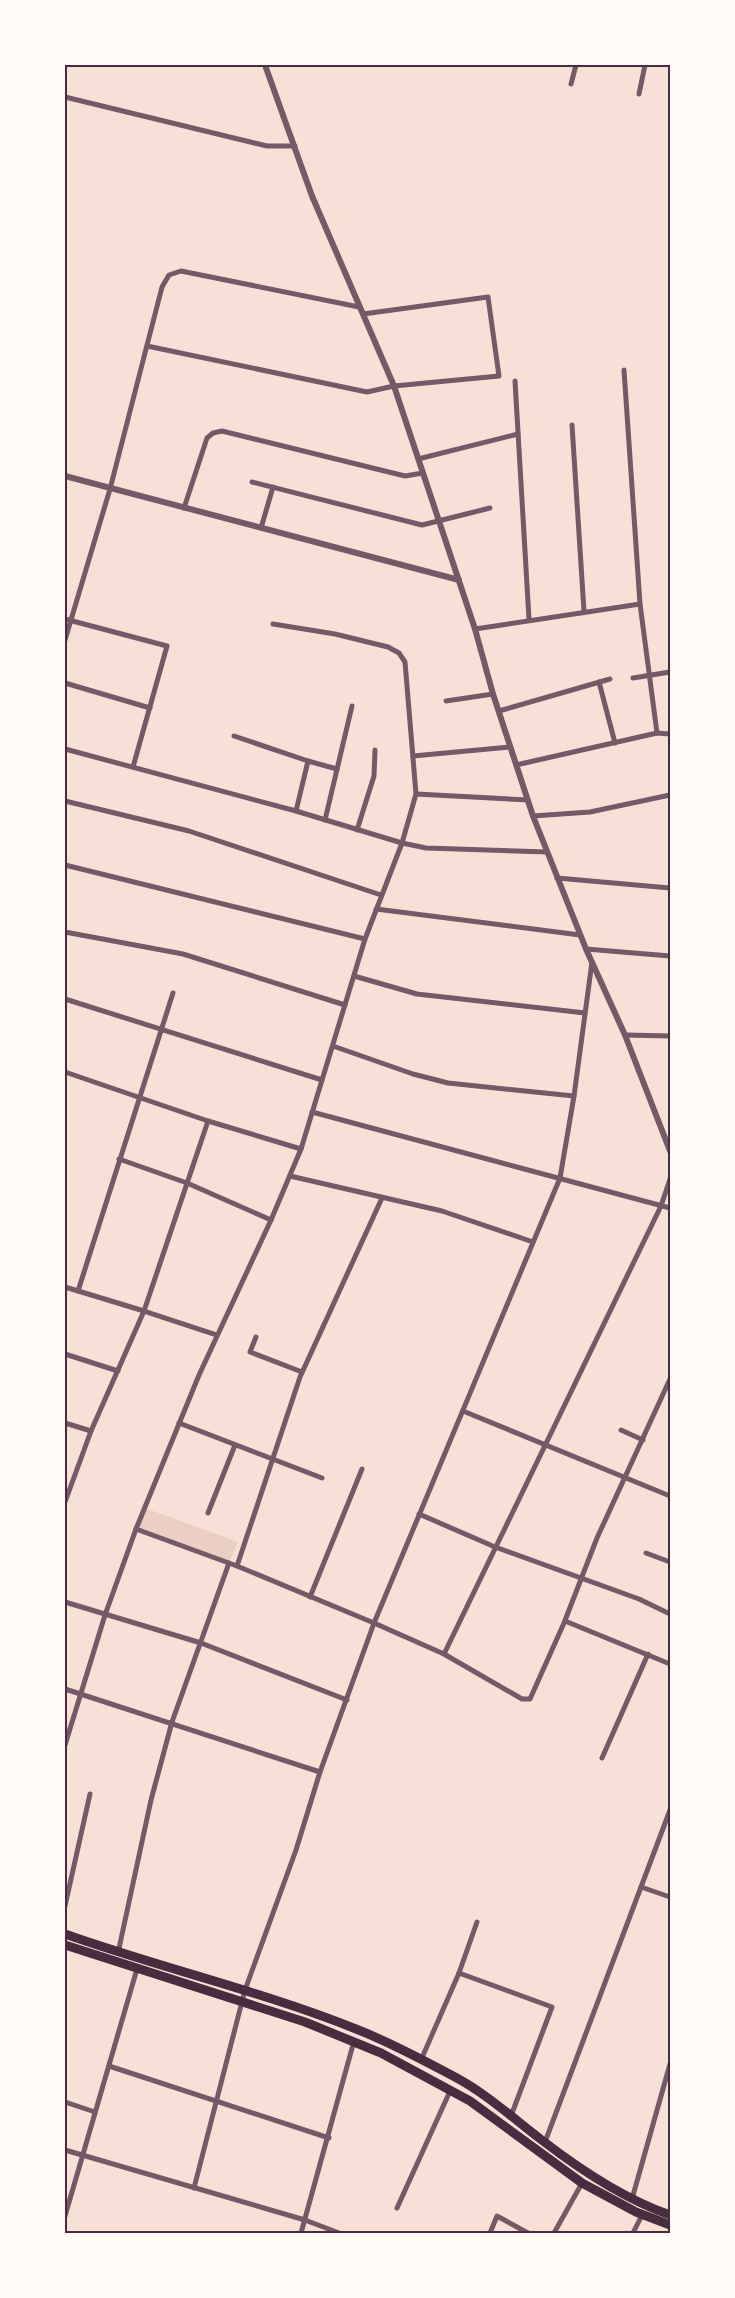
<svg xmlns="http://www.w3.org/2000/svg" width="735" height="2298" viewBox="0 0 735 2298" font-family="Roboto,sans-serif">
  <rect width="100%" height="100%" fill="#f7e1d7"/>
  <path fill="#ebcfc5" d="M 145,1508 L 238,1542 L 229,1563 L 136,1529 Z"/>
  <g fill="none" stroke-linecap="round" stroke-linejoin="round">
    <g stroke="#755966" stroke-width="5">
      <path d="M 571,84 L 576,65"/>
      <path d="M 639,94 L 645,65"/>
      <path d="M 65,97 L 267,146 L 295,146"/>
      <path d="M 147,346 L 367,392 L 394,386 L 499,376 L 488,297 L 363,314"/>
      <path d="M 624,370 L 640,604 L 657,733"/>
      <path d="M 515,381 L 529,619"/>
      <path d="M 572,425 L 584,611"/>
      <path d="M 418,459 L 518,434"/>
      <path d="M 252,482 L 422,525 L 490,508"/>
      <path d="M 184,508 L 207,438 L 213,433 L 222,431 L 405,476 L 423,473"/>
      <path d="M 261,528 L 273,487"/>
      <path d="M 65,619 L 167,646 L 133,767"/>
      <path d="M 475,629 L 640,604"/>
      <path d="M 65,640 L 110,489 L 162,287 L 169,275 L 181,271 L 359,307"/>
      <path d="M 633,678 L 670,672"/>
      <path d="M 599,682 L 615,743"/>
      <path d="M 65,683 L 150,708"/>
      <path d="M 446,701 L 493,694"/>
      <path d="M 499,711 L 610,679"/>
      <path d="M 234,736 L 308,761 L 296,811"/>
      <path d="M 65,749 L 296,811 L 402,843 L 426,848 L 547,852"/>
      <path d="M 413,756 L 510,747"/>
      <path d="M 308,761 L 337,769"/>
      <path d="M 516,765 L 657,733 L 670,734"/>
      <path d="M 416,794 L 528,800"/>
      <path d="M 65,801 L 189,831 L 381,895"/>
      <path d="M 533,816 L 590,812 L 670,795"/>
      <path d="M 325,820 L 352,706"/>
      <path d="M 357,830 L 374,776 L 375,750"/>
      <path d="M 65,865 L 365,939"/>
      <path d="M 557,878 L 670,888"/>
      <path d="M 376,909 L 580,935"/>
      <path d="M 65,932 L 183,954 L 345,1005"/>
      <path d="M 586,949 L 670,956"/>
      <path d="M 354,976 L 417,994 L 585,1013"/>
      <path d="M 65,999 L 322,1080"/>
      <path d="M 625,1035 L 670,1036"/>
      <path d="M 333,1046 L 413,1074 L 448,1083 L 574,1096"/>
      <path d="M 65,1072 L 208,1121 L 301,1149 L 365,939 L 402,843 L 416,794 L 405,662 L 399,653 L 388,647 L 335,634 L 273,624"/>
      <path d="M 312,1112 L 670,1208"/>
      <path d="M 208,1121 L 144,1311 L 217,1335"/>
      <path d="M 119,1159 L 187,1183 L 271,1220"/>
      <path d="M 290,1176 L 442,1211 L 533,1242"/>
      <path d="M 65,1287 L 144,1311 L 91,1431 L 65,1502"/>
      <path d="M 78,1291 L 173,993"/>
      <path d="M 256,1337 L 250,1352 L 302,1372"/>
      <path d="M 65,1354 L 118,1371"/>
      <path d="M 463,1411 L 670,1496"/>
      <path d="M 65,1423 L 91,1431"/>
      <path d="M 179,1423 L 322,1478"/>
      <path d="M 621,1430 L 643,1440"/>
      <path d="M 208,1513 L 235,1445"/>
      <path d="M 419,1514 L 495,1547 L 639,1599 L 670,1614"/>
      <path d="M 136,1529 L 199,1375 L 271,1220 L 301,1149"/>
      <path d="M 646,1553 L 670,1562"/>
      <path d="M 237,1566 L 300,1377 L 382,1198"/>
      <path d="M 310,1597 L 362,1469"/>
      <path d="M 65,1602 L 201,1643 L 347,1700"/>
      <path d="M 565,1621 L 670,1664"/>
      <path d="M 444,1654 L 661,1206 L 670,1179"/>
      <path d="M 65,1689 L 320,1772"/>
      <path d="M 65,1745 L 105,1615 L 136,1529 L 237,1566 L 374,1623 L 444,1654 L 522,1699 L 530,1699 L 564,1623 L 597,1538 L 670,1379"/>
      <path d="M 602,1758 L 648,1654"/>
      <path d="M 641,1887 L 670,1897"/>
      <path d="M 65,1906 L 90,1794"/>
      <path d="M 118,1953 L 151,1800 L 172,1722 L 229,1563"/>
      <path d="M 459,1973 L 477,1922"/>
      <path d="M 421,2060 L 459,1973 L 552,2007 L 511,2116"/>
      <path d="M 109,2066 L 329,2138"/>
      <path d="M 65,2102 L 95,2112"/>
      <path d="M 545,2142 L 670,1810"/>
      <path d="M 65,2150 L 305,2220 L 339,2233"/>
      <path d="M 194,2188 L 245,1990 L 296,1850 L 320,1772 L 374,1623 L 560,1178 L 574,1096 L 592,962"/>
      <path d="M 632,2199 L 670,2064"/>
      <path d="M 397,2208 L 451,2089"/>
      <path d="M 65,2216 L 137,1969"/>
      <path d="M 301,2233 L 354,2041"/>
      <path d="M 490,2233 L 497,2216 L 528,2233"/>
      <path d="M 554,2233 L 582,2183"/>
      <path d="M 633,2233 L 642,2215"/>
    </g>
    <g stroke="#755966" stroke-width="6">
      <path d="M 265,65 L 312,196 L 394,386 L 475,629 L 493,694 L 533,816 L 586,949 L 625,1035 L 670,1151"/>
      <path d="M 65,476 L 459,580"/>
    </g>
    <g stroke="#4a2c40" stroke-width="9">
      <path d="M 65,1934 C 161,1968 261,1991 356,2029 C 390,2042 423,2060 455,2077 C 487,2094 514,2119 543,2141 C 582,2171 624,2199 670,2215"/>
      <path d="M 65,1945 L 305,2022 L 381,2053 L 470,2101 L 582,2183 L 636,2212 L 670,2225"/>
    </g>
  </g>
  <rect width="735" height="2298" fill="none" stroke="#fffaf5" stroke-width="132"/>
  <rect x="66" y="66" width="603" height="2166" fill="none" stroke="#4a2c40" stroke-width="2"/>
</svg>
